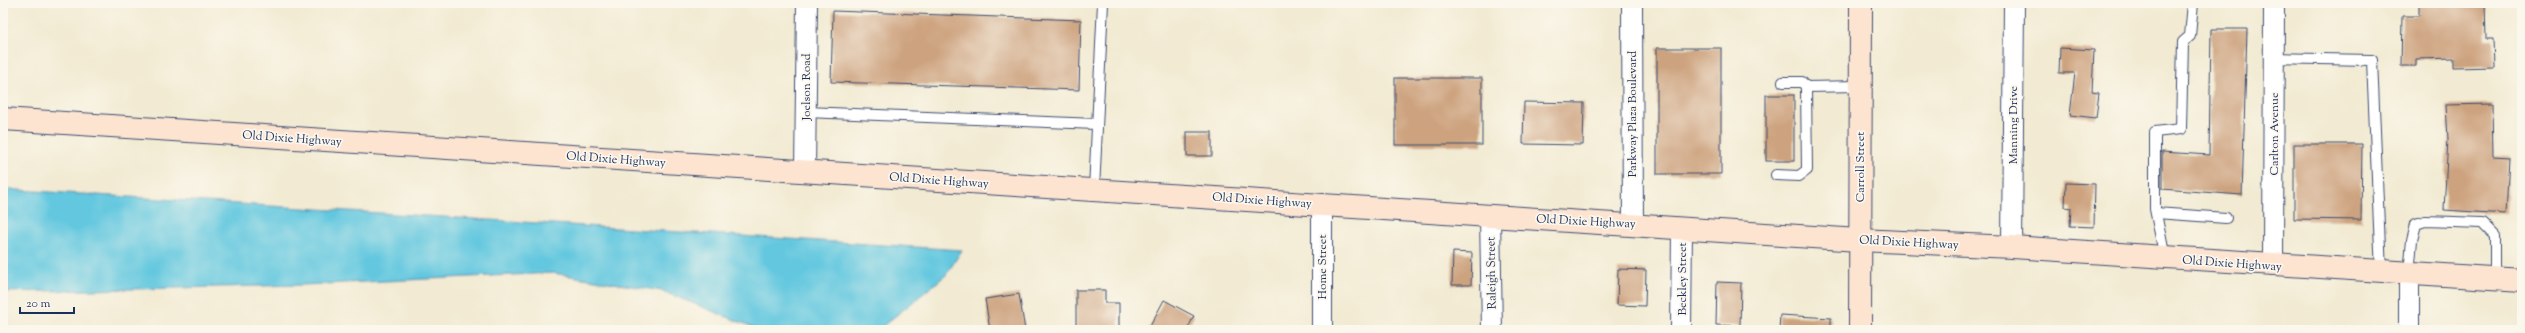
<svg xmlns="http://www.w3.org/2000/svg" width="2525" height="333" viewBox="0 0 2525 333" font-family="'Sorts Mill Goudy',serif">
  <rect width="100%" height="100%" fill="#fbf7ec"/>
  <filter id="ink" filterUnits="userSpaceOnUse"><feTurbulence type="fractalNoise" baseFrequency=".025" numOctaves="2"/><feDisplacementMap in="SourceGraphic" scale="8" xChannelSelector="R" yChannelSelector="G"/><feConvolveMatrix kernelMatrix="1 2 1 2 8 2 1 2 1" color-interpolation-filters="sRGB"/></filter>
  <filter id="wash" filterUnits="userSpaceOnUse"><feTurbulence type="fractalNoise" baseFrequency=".012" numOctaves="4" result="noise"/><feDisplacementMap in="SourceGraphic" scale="16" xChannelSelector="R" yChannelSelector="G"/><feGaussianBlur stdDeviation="0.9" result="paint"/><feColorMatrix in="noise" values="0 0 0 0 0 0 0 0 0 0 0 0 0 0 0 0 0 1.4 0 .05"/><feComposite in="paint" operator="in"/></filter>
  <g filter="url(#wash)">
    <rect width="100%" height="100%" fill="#f2ead2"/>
    <path fill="#62c7df" stroke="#3e7b9e" d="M 3,189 L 962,250 L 946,275 L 878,330 L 760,330 L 662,291 L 553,273 L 303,285 L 3,292 Z"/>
    <g id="blocks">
      <g fill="#cda37f">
        <path d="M 2419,3 L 2485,3 L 2486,39 L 2493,39 L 2494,67 L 2454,68 L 2454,58 L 2416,59 L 2416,66 L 2401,66 L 2402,16 L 2419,16 Z"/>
        <path d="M 833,11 L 1081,20 L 1079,90 L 831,82 Z"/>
        <path d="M 2211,29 L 2247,29 L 2242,195 L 2162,189 L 2162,152 L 2209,155 Z"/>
        <rect x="1657" y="48" width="64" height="126"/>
        <path d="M 2060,48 L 2094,50 L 2092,92 L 2099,93 L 2096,118 L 2070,115 L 2075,73 L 2059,73 Z"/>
        <rect x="1395" y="78" width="87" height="67"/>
        <rect x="1766" y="95" width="28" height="66"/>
        <path d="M 1524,102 L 1584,103 L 1583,145 L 1523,144 Z"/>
        <path d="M 2492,104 L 2493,156 L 2509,157 L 2506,214 L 2444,210 L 2448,139 L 2446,105 Z"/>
        <rect x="1187" y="132" width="25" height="24"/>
        <path d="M 2294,144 L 2362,144 L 2361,220 L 2294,219 Z"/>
        <path d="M 2066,183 L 2095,184 L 2094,227 L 2070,226 L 2071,208 L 2065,207 Z"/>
        <path d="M 1453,252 L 1472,253 L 1471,285 L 1452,285 Z"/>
        <path d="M 1618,269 L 1646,270 L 1645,306 L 1617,305 Z"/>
        <path d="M 1717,282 L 1741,283 L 1740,326 L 1716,325 Z"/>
        <path d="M 1076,290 L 1105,290 L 1105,303 L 1119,303 L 1119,330 L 1076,330 Z"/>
        <path d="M 1019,294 L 1025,330 L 990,330 L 985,299 Z"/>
        <path d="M 1164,300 L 1194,316 L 1187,330 L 1148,330 Z"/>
        <path d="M 1780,315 L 1831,318 L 1831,330 L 1779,330 Z"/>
      </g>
    </g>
  </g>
  <g filter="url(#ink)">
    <use href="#blocks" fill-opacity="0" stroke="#3b4b6f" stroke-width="1"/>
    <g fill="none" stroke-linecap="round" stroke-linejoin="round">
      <g stroke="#3b4b6f" stroke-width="12">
        <g id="lane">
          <path d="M 2274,58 L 2372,60 L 2381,273"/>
          <path d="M 1806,87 L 1860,86"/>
          <path d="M 806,112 L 1096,124"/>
          <path d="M 1776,175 L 1799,176 L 1807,170 L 1806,87 L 1802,82 L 1783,82"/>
          <path d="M 1094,190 L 1103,3"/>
          <path d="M 2156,213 L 2226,218"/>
          <path d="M 2165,258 L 2155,209 L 2155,132 L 2181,129 L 2183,42 L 2190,36 L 2193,3"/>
          <path d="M 2409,274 L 2412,240 L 2416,224 L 2425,221 L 2482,223 L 2495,236 L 2495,279"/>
        </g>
      </g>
      <g stroke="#3b4b6f" stroke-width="22">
        <g id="street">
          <path d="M 1632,3 L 1633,224"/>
          <path d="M 805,172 L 807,3"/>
          <path d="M 1490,216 L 1492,330"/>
          <path d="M 2012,247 L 2014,3"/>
          <path d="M 2273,265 L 2274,3"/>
          <path d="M 2409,274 L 2409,330"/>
          <path d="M 1322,330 L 1322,204"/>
          <path d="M 1681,330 L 1682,228"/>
        </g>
      </g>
      <g stroke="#3b4b6f" stroke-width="24">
        <g id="secondary">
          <path d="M 3,119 L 1859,240 L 2012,247 L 2522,280"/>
          <path d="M 1860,330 L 1861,3"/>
        </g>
      </g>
      <use href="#lane" stroke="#fff" stroke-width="10"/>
      <use href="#street" stroke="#fff" stroke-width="20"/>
      <use href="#secondary" stroke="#fde4d1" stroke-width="22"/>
    </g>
  </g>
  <g text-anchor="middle" stroke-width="3.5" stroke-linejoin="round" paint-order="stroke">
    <g font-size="12" fill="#1b2f5e" stroke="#fbf7ec">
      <text transform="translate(806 87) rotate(-90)" y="4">Joelson Road</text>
      <text transform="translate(1632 114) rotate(-90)" y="4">Parkway Plaza Boulevard</text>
      <text transform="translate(2013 125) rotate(-90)" y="4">Manning Drive</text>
      <text transform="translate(2274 134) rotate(-90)" y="4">Carlton Avenue</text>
      <text transform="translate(292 138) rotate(4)" y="4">Old Dixie Highway</text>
      <text transform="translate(616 159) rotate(4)" y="4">Old Dixie Highway</text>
      <text transform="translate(1860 167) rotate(-90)" y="4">Carroll Street</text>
      <text transform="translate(939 180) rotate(4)" y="4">Old Dixie Highway</text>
      <text transform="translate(1262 200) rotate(4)" y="4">Old Dixie Highway</text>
      <text transform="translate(1586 221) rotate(3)" y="4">Old Dixie Highway</text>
      <text transform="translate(1909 242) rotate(3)" y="4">Old Dixie Highway</text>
      <text transform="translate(2232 263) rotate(4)" y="4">Old Dixie Highway</text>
      <text transform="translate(1322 267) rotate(-90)" y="4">Home Street</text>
      <text transform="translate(1491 273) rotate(-91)" y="4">Raleigh Street</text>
      <text transform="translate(1682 279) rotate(-90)" y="4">Beckley Street</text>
    </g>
  </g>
  <rect width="2525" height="333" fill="none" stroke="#fbf7ec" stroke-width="16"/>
  <path d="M20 307v6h54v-6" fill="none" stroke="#1b2f5e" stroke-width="2"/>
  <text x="26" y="307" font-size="12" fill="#1b2f5e" stroke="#fbf7ec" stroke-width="3" paint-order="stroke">20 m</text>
</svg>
